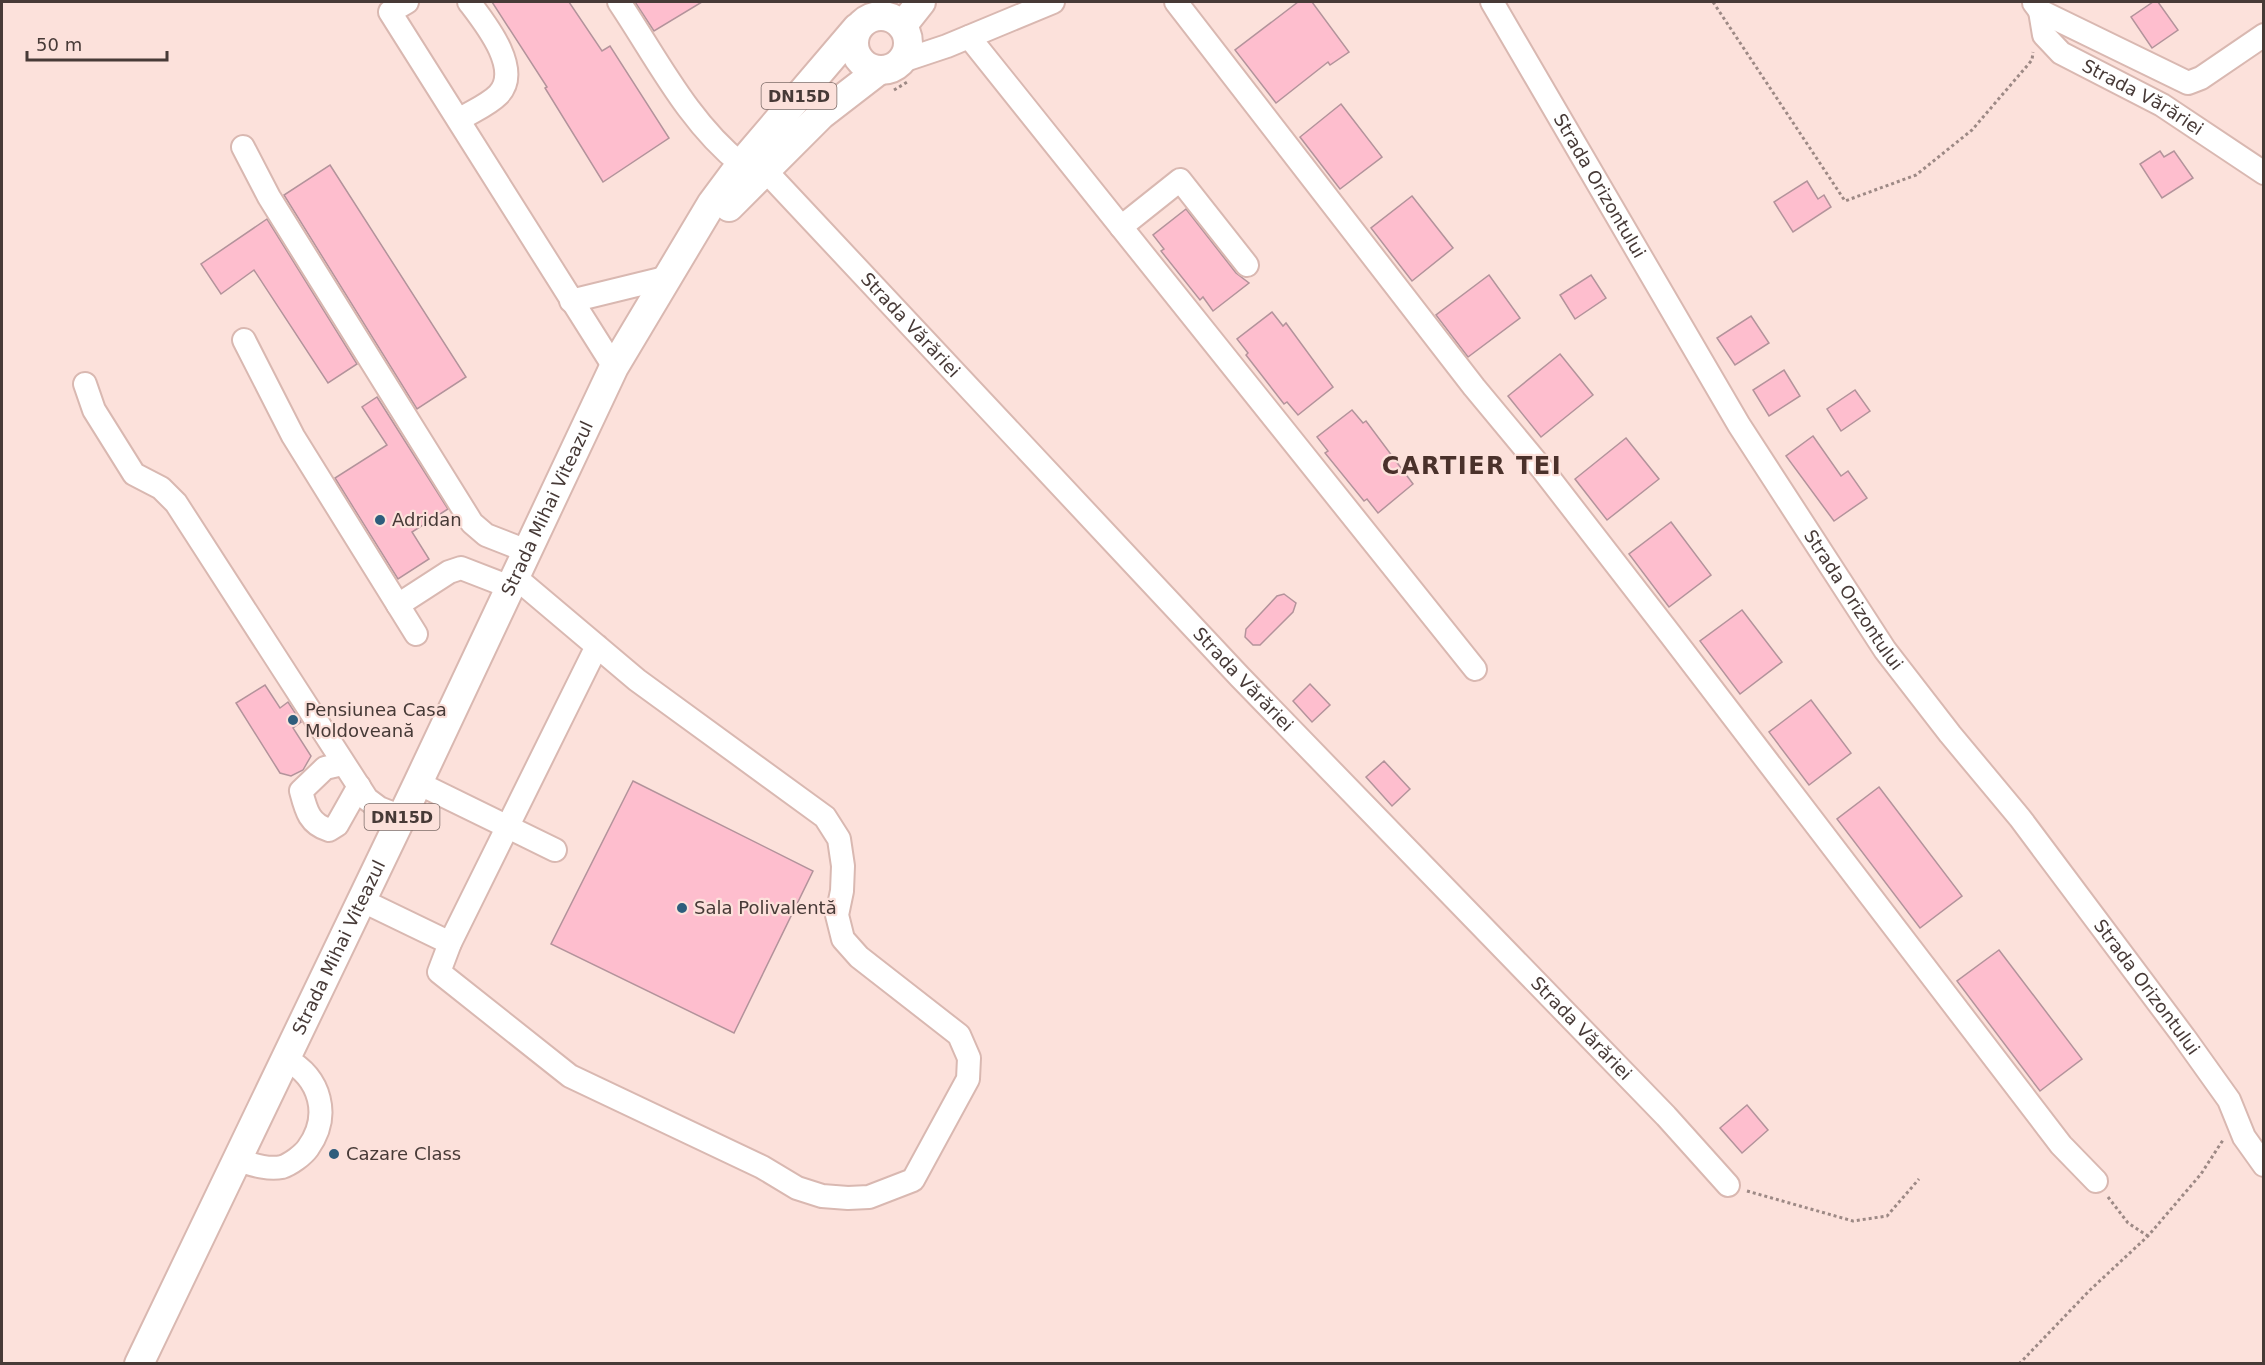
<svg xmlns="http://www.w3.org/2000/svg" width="2265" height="1365" viewBox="0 0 2265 1365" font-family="'DejaVu Sans',sans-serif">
  <rect width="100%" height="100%" fill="#fce1db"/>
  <g fill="#febece" stroke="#b3939b" stroke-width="1.5">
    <path d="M 492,2 L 569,2 L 602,51 L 610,46 L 669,138 L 603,182 L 545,88 L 547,87 Z"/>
    <path d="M 635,2 L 702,2 L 654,31 Z"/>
    <path d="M 1298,2 L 1312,2 L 1349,52 L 1330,65 L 1328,62 L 1276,103 L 1235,50 Z"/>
    <path d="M 2153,2 L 2158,2 L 2178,30 L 2152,48 L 2131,17 Z"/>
    <path d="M 1341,104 L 1382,157 L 1340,189 L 1300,137 Z"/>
    <path d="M 2160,151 L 2164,157 L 2174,151 L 2193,178 L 2162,198 L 2140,164 Z"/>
    <path d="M 330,165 L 466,377 L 417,409 L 284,195 Z"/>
    <path d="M 1807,181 L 1818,199 L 1824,195 L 1831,207 L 1793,232 L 1774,202 Z"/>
    <path d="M 1412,196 L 1453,248 L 1412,281 L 1371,228 Z"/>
    <path d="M 1186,209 L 1236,273 L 1249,283 L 1213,311 L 1203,297 L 1200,300 L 1161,251 L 1164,249 L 1153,235 Z"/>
    <path d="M 267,219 L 357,364 L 328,383 L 254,270 L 221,294 L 201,264 Z"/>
    <path d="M 1489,275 L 1520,318 L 1468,357 L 1436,315 Z"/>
    <path d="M 1591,275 L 1606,298 L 1575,319 L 1560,295 Z"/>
    <path d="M 1272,312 L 1283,326 L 1286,323 L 1333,387 L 1298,415 L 1287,402 L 1284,404 L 1246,355 L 1248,353 L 1237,339 Z"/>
    <path d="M 1751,316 L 1769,343 L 1735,365 L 1717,338 Z"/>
    <path d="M 1560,354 L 1593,395 L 1541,437 L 1508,396 Z"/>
    <path d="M 1784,370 L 1800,396 L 1769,416 L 1753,390 Z"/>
    <path d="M 1855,390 L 1870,411 L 1841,431 L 1827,409 Z"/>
    <path d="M 377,397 L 448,509 L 412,532 L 429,559 L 398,579 L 335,478 L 387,445 L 362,407 Z"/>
    <path d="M 1352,410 L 1363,423 L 1366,421 L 1413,484 L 1378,513 L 1367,499 L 1364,501 L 1325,453 L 1328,451 L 1317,437 Z"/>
    <path d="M 1813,436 L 1841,476 L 1848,471 L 1867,498 L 1834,521 L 1786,456 Z"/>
    <path d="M 1626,438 L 1659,479 L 1607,520 L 1575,479 Z"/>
    <path d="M 1671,522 L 1711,575 L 1669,607 L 1629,554 Z"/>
    <path d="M 1284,594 L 1296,603 L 1293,612 L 1260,645 L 1253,645 L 1245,637 L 1246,629 L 1277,596 Z"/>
    <path d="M 1742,610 L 1782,662 L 1740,694 L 1700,641 Z"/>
    <path d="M 1310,684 L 1330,705 L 1312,722 L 1293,701 Z"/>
    <path d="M 265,685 L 280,708 L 288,702 L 301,722 L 293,728 L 311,756 L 303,770 L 291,776 L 280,773 L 236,703 Z"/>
    <path d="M 1811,700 L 1851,753 L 1809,785 L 1769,732 Z"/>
    <path d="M 1384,761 L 1410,789 L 1392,806 L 1366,777 Z"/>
    <path d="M 633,781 L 813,871 L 734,1033 L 551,944 Z"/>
    <path d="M 1879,787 L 1962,896 L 1920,928 L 1837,819 Z"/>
    <path d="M 1999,950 L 2082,1059 L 2040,1091 L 1957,981 Z"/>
    <path d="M 1747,1105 L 1768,1130 L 1742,1153 L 1720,1128 Z"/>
  </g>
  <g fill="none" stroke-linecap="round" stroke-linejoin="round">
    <g stroke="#d9b8b1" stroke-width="26">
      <g id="minor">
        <path d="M 407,2 L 390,12 L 614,367"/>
        <path d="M 619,2 C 656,57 688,122 741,164"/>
        <path d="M 1176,2 L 1474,387 L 1543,470 L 1670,634 L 2061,1145 L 2096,1181"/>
        <path id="s1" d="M 1492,2 L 1739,425 L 1885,650 L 1950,734 L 2020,818 L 2184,1037 L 2229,1100 L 2244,1137 L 2264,1165"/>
        <path d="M 2034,3 L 2040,11 L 2188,83 L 2201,78 L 2264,35"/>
        <path id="s2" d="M 2040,11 L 2044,35 L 2061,53 L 2162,105 L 2264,173"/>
        <path d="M 969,37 L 1475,669"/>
        <path d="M 902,61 L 947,46 L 1053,2"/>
        <path d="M 459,120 C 471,112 488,105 498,95 C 523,70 485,23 469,2"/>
        <path d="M 243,147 L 269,197 L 472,523 L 486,535 L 527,551"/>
        <path id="s3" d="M 764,169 L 1240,677 L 1666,1116 L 1728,1185"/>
        <path d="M 1121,227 L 1180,180 L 1247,265"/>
        <path d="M 571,301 L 665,278"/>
        <path d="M 244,340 L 293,436 L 416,634"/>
        <path d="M 85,384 L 94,410 L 134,474 L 161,488 L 176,503 L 367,799 L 379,808 L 402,817"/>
        <path d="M 515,577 L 637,680 L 825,817 L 839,839 L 843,866 L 842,891 L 837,915 L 843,939 L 859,957 L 959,1035 L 969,1058 L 968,1079 L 913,1180 L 869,1197 L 848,1198 L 822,1196 L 797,1188 L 762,1167 L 570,1076 L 439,972 L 450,943 L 597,646"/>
        <path d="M 398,605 L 449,572 L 461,568 L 510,587"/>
        <path d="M 342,764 L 325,768 L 301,791 C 306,810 309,824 329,830 L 337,825 L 359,786"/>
        <path d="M 418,783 L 555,850"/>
        <path d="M 361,900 L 450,943"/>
        <path d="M 237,1160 C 251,1164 267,1170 282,1167 C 291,1164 303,1155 308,1148 C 331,1116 321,1078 286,1059"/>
      </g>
    </g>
    <g stroke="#d9b8b1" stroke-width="32">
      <g id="major">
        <circle cx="881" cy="43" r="27"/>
        <path d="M 902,26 L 921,2"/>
        <path d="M 729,207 L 821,115 L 878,71"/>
        <path id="s4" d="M 139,1364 L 418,783 L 614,367 L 712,203 L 741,164 L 857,28"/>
      </g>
    </g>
    <g stroke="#9d8985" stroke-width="3" stroke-dasharray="3 3" stroke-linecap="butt">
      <path d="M 1713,2 L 1845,201 L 1916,175 L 1972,130 L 2032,60 L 2033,52"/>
      <path d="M 894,90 L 909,81"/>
      <path d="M 1747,1191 L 1853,1221 L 1887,1216 L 1919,1179"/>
      <path d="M 2108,1197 L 2128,1223 L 2148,1236"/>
      <path d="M 2019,1364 L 2090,1290 L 2148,1236 L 2201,1174 L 2223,1140"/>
    </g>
    <use href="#minor" stroke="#fff" stroke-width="22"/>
    <use href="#major" stroke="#fff" stroke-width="28"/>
  </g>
  <g fill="#2e5d7c" stroke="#fce1db" stroke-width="2">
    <circle cx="380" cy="520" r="6"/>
    <circle cx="293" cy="720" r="6"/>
    <circle cx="682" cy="908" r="6"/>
    <circle cx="334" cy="1154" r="6"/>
  </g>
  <g text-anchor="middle" stroke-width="4.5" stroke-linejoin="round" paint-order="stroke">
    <g fill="#fce1db" stroke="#7d6c68" stroke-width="1.5">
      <rect x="761.5" y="83" width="75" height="26" rx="4.5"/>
      <rect x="364.5" y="804" width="75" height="26" rx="4.5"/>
    </g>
    <g font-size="16" font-weight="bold" fill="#473a37">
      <text x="799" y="102">DN15D</text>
      <text x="402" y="823">DN15D</text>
    </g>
    <g font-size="18" fill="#473a37" stroke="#fce1db">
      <text dy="6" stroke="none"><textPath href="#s2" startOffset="142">Strada Vărăriei</textPath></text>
      <text dy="6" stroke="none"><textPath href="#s1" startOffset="213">Strada Orizontului</textPath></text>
      <text dy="6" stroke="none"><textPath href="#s3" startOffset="214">Strada Vărăriei</textPath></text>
      <text dy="6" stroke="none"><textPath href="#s4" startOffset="948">Strada Mihai Viteazul</textPath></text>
      <text dy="6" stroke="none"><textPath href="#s1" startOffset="699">Strada Orizontului</textPath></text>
      <text dy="6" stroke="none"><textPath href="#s3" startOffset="700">Strada Vărăriei</textPath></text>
      <text dy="6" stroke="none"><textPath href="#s4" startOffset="462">Strada Mihai Viteazul</textPath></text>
      <text dy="6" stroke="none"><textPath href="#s1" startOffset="1185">Strada Orizontului</textPath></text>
      <text dy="6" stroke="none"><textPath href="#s3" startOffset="1186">Strada Vărăriei</textPath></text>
    </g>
    <g font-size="18" fill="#473a37" stroke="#fce1db" text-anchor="start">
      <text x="392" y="526">Adridan</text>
      <text x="305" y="716">Pensiunea Casa<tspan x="305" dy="21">Moldoveană</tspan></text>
      <text x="694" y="914">Sala Polivalentă</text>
      <text x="346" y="1160">Cazare Class</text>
    </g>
    <g font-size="24" font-weight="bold" letter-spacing="1.5" fill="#4a312b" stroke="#fce1db">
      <text x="1472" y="474">CARTIER TEI</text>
    </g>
  </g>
  <rect width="2265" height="1365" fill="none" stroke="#473a37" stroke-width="6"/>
  <path d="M27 51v9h140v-9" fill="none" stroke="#473a37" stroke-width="3"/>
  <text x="36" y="51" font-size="18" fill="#473a37" stroke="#fce1db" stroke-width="4.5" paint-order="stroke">50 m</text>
</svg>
